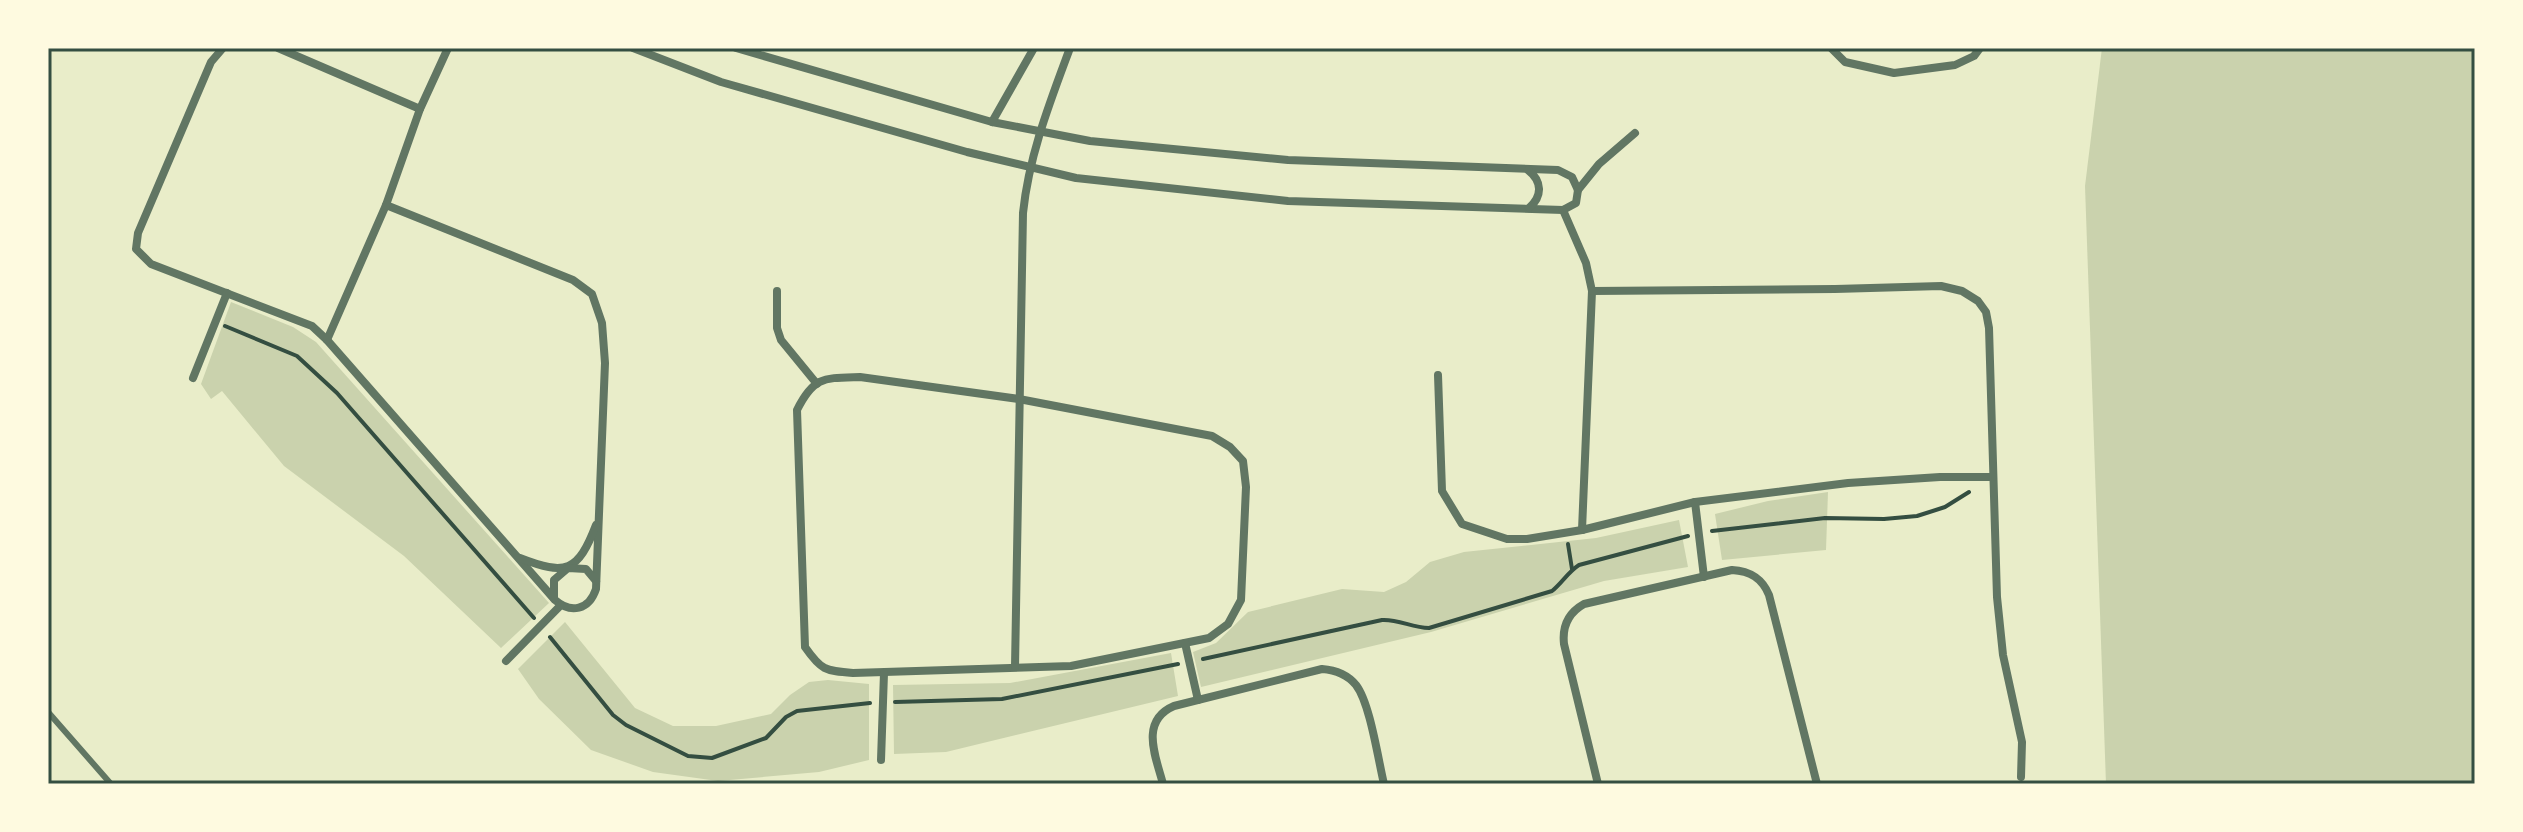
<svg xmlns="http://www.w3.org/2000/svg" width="2523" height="832" viewBox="0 0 2523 832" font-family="'Fira Sans',sans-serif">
  <rect width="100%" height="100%" fill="#e9edc9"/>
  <g fill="#cad2ad">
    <path d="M 2102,48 L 2475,48 L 2475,784 L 2106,784 L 2085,186 Z"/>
    <path d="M 231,302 L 293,327 L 316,342 L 549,603 L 501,648 L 404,556 L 284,466 L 222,391 L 211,399 L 201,384 Z"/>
    <path d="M 1828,492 L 1826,550 L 1722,560 L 1715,514 L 1768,501 Z"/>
    <path d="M 1679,520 L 1688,567 L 1604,581 L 1431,632 L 1201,687 L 1193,652 L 1216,643 L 1248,612 L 1342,589 L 1384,592 L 1406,582 L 1430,562 L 1464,552 L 1596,538 Z"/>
    <path d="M 565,622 L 635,708 L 673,726 L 716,726 L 771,714 L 790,695 L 809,682 L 828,680 L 869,684 L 869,760 L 819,772 L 718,781 L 653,772 L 591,750 L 539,699 L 518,669 Z"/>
    <path d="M 1171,653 L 1178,696 L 946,752 L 894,754 L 893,685 L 1010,683 Z"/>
  </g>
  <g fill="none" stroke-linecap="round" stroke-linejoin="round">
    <g stroke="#344e41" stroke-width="4">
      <path d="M 225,326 L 297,356 L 337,393 L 534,618"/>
      <path d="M 1712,531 L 1825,518 L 1884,519 L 1917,516 L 1945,507 L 1969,492"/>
      <path d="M 1568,544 L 1572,569"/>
      <path d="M 550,637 L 613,715 L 626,725 L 688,756 L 712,758 L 766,738 L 786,717 L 797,711 L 870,703"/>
      <path d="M 1203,659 L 1382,620 C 1399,619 1412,628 1429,628 L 1552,591 C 1562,583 1568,572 1579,565 L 1688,536"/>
      <path d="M 895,702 L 1002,699 L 1178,664"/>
    </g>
    <path stroke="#617663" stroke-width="6" d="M 48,712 L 111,784"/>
    <g stroke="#617663" stroke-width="8">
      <path d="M 223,48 L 211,62 L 138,233 L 136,249 L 151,264 L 312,326 L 327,340 L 555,600 C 571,614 589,610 596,589 L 605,363 L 602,323 L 592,294 L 573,280 L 386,205"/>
      <path d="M 278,48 L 420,109"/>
      <path d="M 633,48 L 721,82 L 967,152 L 1076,178 L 1288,201 L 1563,210 L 1576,203 L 1578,190 L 1572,177 L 1558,170 L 1288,160 L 1090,141 L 992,122 L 736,48"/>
      <path d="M 1831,48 L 1845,62 L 1894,73 L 1955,65 L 1974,56 L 1980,48"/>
      <path d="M 992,122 L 1034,48"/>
      <path d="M 1528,170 C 1542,181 1543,196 1529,208"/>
      <path d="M 1578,190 L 1599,164 L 1635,133"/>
      <path d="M 1563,210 L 1586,263 L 1592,291 L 1582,530"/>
      <path d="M 777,291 L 777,328 L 781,340 L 817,384"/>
      <path d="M 1592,291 L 1835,289 L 1941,286 L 1962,291 L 1978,301 L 1986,312 L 1989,328 L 1997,597 L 2003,655 L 2022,742 L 2021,777"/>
      <path d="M 327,340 L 386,205 L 420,109 L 448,48"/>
      <path d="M 1438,375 L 1442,491 L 1462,524 L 1507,539 L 1527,539 L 1582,530 L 1695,502 L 1848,483 L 1940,477 L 1993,477"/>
      <path d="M 860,377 L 1019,399 L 1212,436 L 1230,447 L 1243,461 L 1246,487 L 1241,600 L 1228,624 L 1209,638 L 1071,666 L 853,673 C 825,671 821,670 805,647 L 797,410 C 814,376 824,378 860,377 Z"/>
      <path d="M 193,378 L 227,293"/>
      <path d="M 1695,502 L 1704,577"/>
      <path d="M 520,558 C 566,576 578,572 596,525"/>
      <path d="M 554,598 L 554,580 L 568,568 L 586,569 L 596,581"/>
      <path d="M 1185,643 L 1198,700"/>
      <path d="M 506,661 L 561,605"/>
      <path d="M 1015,667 L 1023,213 C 1029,155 1050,102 1070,48"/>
      <path d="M 881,760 L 884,673"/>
      <path d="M 1163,784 C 1156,757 1139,721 1174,706 L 1322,669 C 1335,670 1347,674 1356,685 C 1370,703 1378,759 1384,784"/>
      <path d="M 1598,784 L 1564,644 C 1562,626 1568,613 1584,604 L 1732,570 C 1750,571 1762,578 1769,595 L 1817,784"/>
    </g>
  </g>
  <rect width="2523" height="832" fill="none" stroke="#fefae0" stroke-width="100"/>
  <rect x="50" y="50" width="2423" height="732" fill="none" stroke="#344e41" stroke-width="3"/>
</svg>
